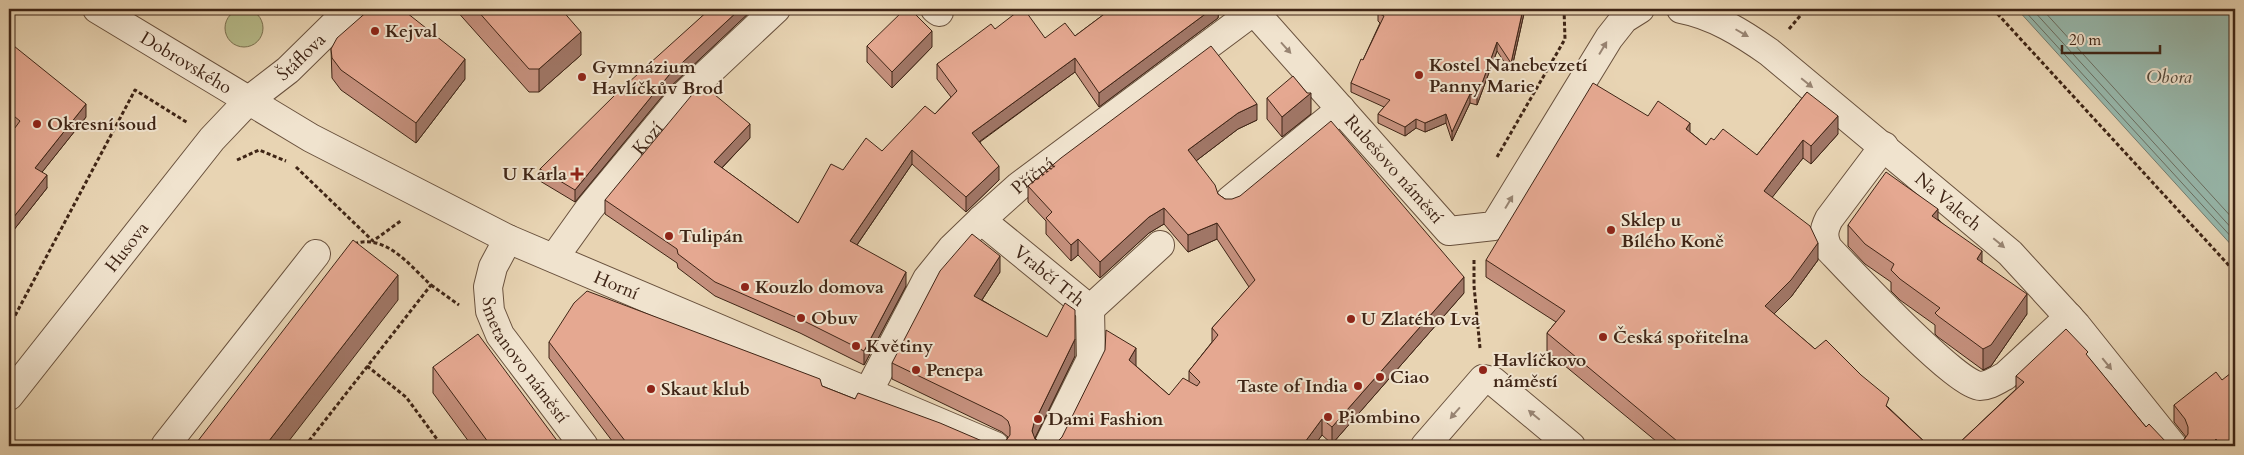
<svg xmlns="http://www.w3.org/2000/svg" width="2244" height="455" viewBox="0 0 2244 455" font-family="Cardo,serif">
  <rect width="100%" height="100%" fill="#e8d4b3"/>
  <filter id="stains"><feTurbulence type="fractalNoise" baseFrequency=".004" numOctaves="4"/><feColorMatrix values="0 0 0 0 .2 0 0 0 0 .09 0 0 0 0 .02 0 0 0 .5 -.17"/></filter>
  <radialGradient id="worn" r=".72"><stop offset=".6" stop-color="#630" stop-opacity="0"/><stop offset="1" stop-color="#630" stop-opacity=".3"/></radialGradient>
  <circle fill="#b7bc8b" stroke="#7b7050" cx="244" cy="28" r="19"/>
  <path fill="#97b8ac" stroke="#747d70" d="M 2017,9 L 2235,9 L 2235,249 Z"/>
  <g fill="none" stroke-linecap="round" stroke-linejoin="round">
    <g stroke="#6b6e61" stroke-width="1">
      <path d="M 2023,9 L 2235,241"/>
      <path d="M 2032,9 L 2235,232"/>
      <path d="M 2042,9 L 2235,221"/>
    </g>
    <g stroke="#69513d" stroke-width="30">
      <g id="minor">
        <path id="s1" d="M 97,9 L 311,138 L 508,239 L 995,446"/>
        <path d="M 935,9 L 939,12"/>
        <path id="s2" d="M 1252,9 L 1449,231 L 1494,226 L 1609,38 L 1624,19 L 1640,9"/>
        <path id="s3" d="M 1681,9 C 1713,15 1742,33 1769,52 L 2010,253 L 2077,326 L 2173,446"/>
        <path d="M 1884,146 L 1829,219 C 1823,231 1823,237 1828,248 C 1850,271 1957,386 1980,386 C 1989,386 1997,380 2005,376 L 2069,317"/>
        <path d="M 1230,200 L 1341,109"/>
        <path id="s4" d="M 981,220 L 1090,309 L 1160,245"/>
        <path id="s5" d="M 508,239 L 493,267 L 488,287 L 490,311 L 500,335 L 584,446"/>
        <path id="s6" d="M 554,258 L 589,209 L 680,99 L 776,9"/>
        <path id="s7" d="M 868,392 L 927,279 L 952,248 L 981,220 L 1019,186 L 1254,11"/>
        <path id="s8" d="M 9,396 L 212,139 L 249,100 L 288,70 L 350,9"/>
        <path d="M 165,446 L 316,254"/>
        <path d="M 1048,446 L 1091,359 L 1090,309"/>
        <path d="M 1425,446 L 1483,379 L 1493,381 L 1571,446"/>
      </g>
    </g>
    <g stroke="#3f2516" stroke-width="3" stroke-dasharray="4 2.5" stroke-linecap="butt">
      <path d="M 1993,9 L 2235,272"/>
      <path d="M 1789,29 L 1806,9"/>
      <path d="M 1497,157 L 1565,39 L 1564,9"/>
      <path d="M 237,160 L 259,150 L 286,161"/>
      <path d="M 296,167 L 373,241 L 402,220"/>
      <path d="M 1474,260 L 1474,286 L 1480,348"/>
      <path d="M 431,285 L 459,305"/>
      <path d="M 9,327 L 135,90 L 188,123"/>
      <path d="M 367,366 L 406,397 L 442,446"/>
      <path d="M 14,445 L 14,446"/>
      <path d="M 305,446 L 431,285 C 409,265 386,233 353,244"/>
    </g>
    <use href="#minor" stroke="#f0e3ce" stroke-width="28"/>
  </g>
  <g fill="#c5907d" stroke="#3f2516">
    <path d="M 455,9 L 561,9 L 581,55 L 539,92 L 529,92 Z"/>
    <path d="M 710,9 L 753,9 L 669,88 L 575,202 L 540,181 L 540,169 Z"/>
    <path d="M 1111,9 L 1219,9 L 1218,18 L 1099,107 L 1075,72 L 980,142 L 999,180 L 966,212 L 912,164 L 857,245 L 906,286 L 864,365 L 800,333 L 715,296 L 678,268 L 677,263 L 605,214 L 605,200 L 750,138 L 722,168 L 798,223 L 843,170 L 882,151 L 935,114 L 951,97 L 937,79 L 937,64 L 995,29 L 1045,38 L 1075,36 Z"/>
    <path d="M 1525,9 L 1511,72 L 1497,51 L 1477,105 L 1470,103 L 1452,141 L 1446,123 L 1425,132 L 1416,128 L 1405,136 L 1378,123 L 1378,114 L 1384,107 L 1351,92 L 1351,83 L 1363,60 L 1380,23 L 1378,21 L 1378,13 Z"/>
    <path d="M 9,42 L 86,117 L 42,172 L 47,188 L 9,236 L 9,136 L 14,130 L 9,126 Z"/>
    <path d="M 867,46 L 932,47 L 892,88 L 867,62 Z"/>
    <path d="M 331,49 L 465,79 L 416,143 L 341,90 L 332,78 Z"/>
    <path d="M 1807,92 L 1838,134 L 1811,164 L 1803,158 L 1772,197 L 1818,260 L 1791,297 L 1774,314 L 1815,349 L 1889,408 L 1929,446 L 1662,446 L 1547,351 L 1547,333 L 1556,322 L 1486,277 L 1486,260 L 1690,132 L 1706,145 L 1714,140 L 1757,155 Z"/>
    <path d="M 1267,98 L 1311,114 L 1282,137 L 1267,119 Z"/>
    <path d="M 1257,120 L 1238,129 L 1196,161 L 1218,194 L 1225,199 L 1464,293 L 1332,444 L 1322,435 L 1314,446 L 616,446 L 549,358 L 549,342 L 822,386 L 855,399 L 989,444 L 997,445 L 1005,442 L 1008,437 L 1002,432 L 892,379 L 892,363 L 1000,272 L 982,300 L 1075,356 L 1035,438 L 1041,444 L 1049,445 L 1057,442 L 1136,365 L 1136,366 L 1169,395 L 1189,382 L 1189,371 L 1212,342 L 1212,328 L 1249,287 L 1217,239 L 1188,252 L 1164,224 L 1149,233 L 1100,278 L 1078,255 L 1071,261 L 1046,234 L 1046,221 L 1028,202 L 1028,186 Z"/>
    <path d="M 1938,219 L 1982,262 L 2027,314 L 1991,366 L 1983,370 L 1938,337 L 1935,334 L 1935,325 L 1900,300 L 1891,291 L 1891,282 L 1865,264 L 1848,246 L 1848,225 Z"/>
    <path d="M 2088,357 L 2146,427 L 2167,443 L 2176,444 L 2183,441 L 2186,437 L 2174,422 L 2174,405 L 2222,380 L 2235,446 L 1956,446 L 2016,389 L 2016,376 Z"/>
    <path d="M 433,367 L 561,446 L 472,446 L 433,393 Z"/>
  </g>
  <g fill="#a07666" stroke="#3f2516">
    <path d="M 740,9 L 753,9 L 669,88 L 575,202 L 575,190 L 669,75 Z"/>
    <path d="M 1212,9 L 1219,9 L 1218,18 L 1099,107 L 1099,93 Z"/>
    <path d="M 1523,9 L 1525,9 L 1511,72 L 1511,63 Z"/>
    <path d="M 932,31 L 932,47 L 892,88 L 892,72 Z"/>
    <path d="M 581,32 L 581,55 L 539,92 L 539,69 Z"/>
    <path d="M 1497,42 L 1497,51 L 1477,105 L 1477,97 Z"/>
    <path d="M 1075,58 L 1075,72 L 972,147 L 972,133 Z"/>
    <path d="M 465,59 L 465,79 L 416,143 L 416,123 Z"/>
    <path d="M 1311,93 L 1311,114 L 1282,137 L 1282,117 Z"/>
    <path d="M 1470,94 L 1470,103 L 1452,141 L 1452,132 Z"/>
    <path d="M 86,104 L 86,117 L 35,181 L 35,168 Z"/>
    <path d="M 1257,104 L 1257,120 L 1238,129 L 1188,167 L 1188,150 L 1238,113 Z"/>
    <path d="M 1446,114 L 1446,123 L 1425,132 L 1425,123 Z"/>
    <path d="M 1838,116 L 1838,134 L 1811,164 L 1811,146 Z"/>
    <path d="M 1416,119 L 1416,128 L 1405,136 L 1405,127 Z"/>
    <path d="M 1690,123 L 1690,141 L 1686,129 Z"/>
    <path d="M 750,124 L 750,138 L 714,176 L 714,162 Z"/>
    <path d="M 1803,140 L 1803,158 L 1764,208 L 1764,191 Z"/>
    <path d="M 912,150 L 912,164 L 850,255 L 850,241 Z"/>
    <path d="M 999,166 L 999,180 L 966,212 L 966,197 Z"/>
    <path d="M 47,175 L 47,188 L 9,236 L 9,223 Z"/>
    <path d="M 1164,208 L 1164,224 L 1149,233 L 1100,278 L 1100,262 L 1149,217 Z"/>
    <path d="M 1938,209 L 1938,229 L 1932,216 Z"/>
    <path d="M 1217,223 L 1217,239 L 1188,252 L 1188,235 Z"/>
    <path d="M 1078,239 L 1078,255 L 1071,261 L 1071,245 Z"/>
    <path d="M 1818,243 L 1818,260 L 1791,297 L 1765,323 L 1765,306 Z"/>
    <path d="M 1982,251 L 1982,272 L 1977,259 Z"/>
    <path d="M 1000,256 L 1000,272 L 974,312 L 974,296 Z"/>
    <path d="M 906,272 L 906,286 L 864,365 L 864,351 Z"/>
    <path d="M 398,275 L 398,300 L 285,446 L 265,446 Z"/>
    <path d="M 1464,277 L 1464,293 L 1332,444 L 1332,427 Z"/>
    <path d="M 2027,294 L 2027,314 L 1991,366 L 1983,370 L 1983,349 Z"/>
    <path d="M 1075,339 L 1075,356 L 1034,440 L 1032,431 L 1034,423 Z"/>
    <path d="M 1136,348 L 1136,365 L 1129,376 L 1129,360 Z"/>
    <path d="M 1322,419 L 1322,435 L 1314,446 L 1302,446 Z"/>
    <path d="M 2216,439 L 2216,446 L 2210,446 Z"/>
  </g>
  <g fill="#e5a891" stroke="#3f2516">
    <path d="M 370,9 L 402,9 L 465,59 L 416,123 L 341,70 L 332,58 L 331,49 L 337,38 Z"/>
    <path d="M 476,9 L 561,9 L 581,32 L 539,69 L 529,69 Z"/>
    <path d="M 710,9 L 740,9 L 669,75 L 575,190 L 540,169 L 618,92 Z"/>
    <path d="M 905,9 L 910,9 L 932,31 L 892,72 L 867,46 Z"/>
    <path d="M 1021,9 L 1024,9 L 1045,38 L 1065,23 L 1075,36 L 1111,9 L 1212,9 L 1099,93 L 1075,58 L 972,133 L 999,166 L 966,197 L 912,150 L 850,241 L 906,272 L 864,351 L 800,319 L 715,282 L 678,254 L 677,249 L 605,200 L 691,96 L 703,85 L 750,124 L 714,162 L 798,223 L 831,164 L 843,170 L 866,138 L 882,151 L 925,106 L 935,114 L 957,91 L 937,64 L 991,24 L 995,29 Z"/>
    <path d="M 1379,9 L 1523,9 L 1511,63 L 1497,42 L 1477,97 L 1470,94 L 1452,132 L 1446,114 L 1425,123 L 1416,119 L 1405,127 L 1378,114 L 1390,100 L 1351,83 L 1361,59 L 1363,60 L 1384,16 L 1378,13 Z"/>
    <path d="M 9,42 L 86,104 L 35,168 L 47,175 L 9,223 L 9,136 L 20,121 L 9,112 Z"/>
    <path d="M 1211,46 L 1257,104 L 1238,113 L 1188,150 L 1215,185 L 1218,194 L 1225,199 L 1232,199 L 1240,196 L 1331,121 L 1464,277 L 1332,427 L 1322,419 L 1302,446 L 629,446 L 549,342 L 574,303 L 587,291 L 820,379 L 822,386 L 855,399 L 858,393 L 940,423 L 989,444 L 997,445 L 1005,442 L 1010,435 L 1010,427 L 1008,421 L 1002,416 L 892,363 L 940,271 L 972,234 L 1000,256 L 974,296 L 1047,337 L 1065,303 L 1075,310 L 1075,339 L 1034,423 L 1032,431 L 1035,439 L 1041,444 L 1049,445 L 1057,442 L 1062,437 L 1105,350 L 1106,330 L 1136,348 L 1129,360 L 1169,395 L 1183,378 L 1197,386 L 1200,382 L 1189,371 L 1218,335 L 1212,328 L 1255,280 L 1217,223 L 1188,235 L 1164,208 L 1149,217 L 1100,262 L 1078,239 L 1071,245 L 1046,218 L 1052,212 L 1028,186 L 1061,158 Z"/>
    <path d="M 1293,76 L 1307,93 L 1311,93 L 1282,117 L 1267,98 Z"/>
    <path d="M 1593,83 L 1648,116 L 1658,101 L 1690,123 L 1686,129 L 1706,145 L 1711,138 L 1714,140 L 1723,129 L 1757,155 L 1807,92 L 1838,116 L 1811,146 L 1803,140 L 1764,191 L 1810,226 L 1818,243 L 1791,280 L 1765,306 L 1815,349 L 1826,340 L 1861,375 L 1889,398 L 1886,406 L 1929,446 L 1683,446 L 1547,333 L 1565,311 L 1486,260 Z"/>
    <path d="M 1886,172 L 1938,209 L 1932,216 L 1982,251 L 1977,259 L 2027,294 L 1991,345 L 1983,349 L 1938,316 L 1935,313 L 1940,308 L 1900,279 L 1891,270 L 1894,264 L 1865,244 L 1848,225 Z"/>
    <path d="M 353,240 L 398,275 L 265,446 L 194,446 Z"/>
    <path d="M 2066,329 L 2088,352 L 2086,354 L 2146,427 L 2149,424 L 2167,443 L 2176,444 L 2183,441 L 2188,434 L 2188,427 L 2185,419 L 2174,405 L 2216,372 L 2222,380 L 2231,373 L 2235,378 L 2235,446 L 2221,446 L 2216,439 L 2210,446 L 1956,446 L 2024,382 L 2016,376 Z"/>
    <path d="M 478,334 L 561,446 L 491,446 L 433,367 Z"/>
  </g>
  <defs><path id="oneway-solid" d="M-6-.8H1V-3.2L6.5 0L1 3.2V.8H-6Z" transform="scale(1.25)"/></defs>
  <g fill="#988472">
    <use href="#oneway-solid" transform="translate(1742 33) rotate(30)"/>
    <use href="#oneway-solid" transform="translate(1286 48) rotate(48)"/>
    <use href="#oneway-solid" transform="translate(1603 48) rotate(-59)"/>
    <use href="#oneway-solid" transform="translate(1807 83) rotate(39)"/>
    <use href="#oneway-solid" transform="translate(1509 202) rotate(-59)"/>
    <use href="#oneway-solid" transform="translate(1999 243) rotate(40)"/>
    <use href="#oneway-solid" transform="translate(2107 364) rotate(51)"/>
    <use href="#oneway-solid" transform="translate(1455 413) rotate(131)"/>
    <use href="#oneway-solid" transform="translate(1534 415) rotate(-140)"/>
  </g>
  <g fill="#8f2418" stroke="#f0e3ce" stroke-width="2">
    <circle cx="375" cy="31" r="5"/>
    <circle cx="1419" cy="75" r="5"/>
    <circle cx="582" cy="77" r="5"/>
    <circle cx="37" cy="124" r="5"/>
    <path d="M574.5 166.5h5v5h5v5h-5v5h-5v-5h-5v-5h5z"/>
    <circle cx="1611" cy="230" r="5"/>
    <circle cx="669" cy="236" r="5"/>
    <circle cx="745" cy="287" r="5"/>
    <circle cx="801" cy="318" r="5"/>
    <circle cx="1351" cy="319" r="5"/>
    <circle cx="1603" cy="337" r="5"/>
    <circle cx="856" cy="346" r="5"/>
    <circle cx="916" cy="370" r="5"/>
    <circle cx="1483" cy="370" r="5"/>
    <circle cx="1380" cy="377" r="5"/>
    <circle cx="1358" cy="386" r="5"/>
    <circle cx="651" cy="389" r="5"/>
    <circle cx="1328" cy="417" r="5"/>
    <circle cx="1038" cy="419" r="5"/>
  </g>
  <g text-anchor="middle" stroke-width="4" stroke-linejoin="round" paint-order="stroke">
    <g font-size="18" font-weight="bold" fill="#3f2516" stroke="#f0e3ce" text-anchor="start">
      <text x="385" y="37">Kejval</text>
      <text x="1429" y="71">Kostel Nanebevzetí<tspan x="1429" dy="21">Panny Marie</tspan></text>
      <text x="592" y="73">Gymnázium<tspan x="592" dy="21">Havlíčkův Brod</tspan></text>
      <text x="47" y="130">Okresní soud</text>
      <text x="567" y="180" text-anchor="end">U Karla</text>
      <text x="1621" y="226">Sklep u<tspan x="1621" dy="21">Bílého Koně</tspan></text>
      <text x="679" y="242">Tulipán</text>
      <text x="755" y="293">Kouzlo domova</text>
      <text x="811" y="324">Obuv</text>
      <text x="1361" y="325">U Zlatého Lva</text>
      <text x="1613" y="343">Česká spořitelna</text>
      <text x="866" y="352">Květiny</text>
      <text x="1493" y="366">Havlíčkovo<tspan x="1493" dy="21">náměstí</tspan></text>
      <text x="926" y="376">Penepa</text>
      <text x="1390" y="383">Ciao</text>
      <text x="1348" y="392" text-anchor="end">Taste of India</text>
      <text x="661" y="395">Skaut klub</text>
      <text x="1338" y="423">Piombino</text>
      <text x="1048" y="425">Dami Fashion</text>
    </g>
    <g font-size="18" fill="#3f2516" stroke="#f0e3ce">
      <text dy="6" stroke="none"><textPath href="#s8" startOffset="449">Štáflova</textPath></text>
      <text dy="6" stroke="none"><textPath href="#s1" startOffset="104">Dobrovského</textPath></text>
      <text dy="6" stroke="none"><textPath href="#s6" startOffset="152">Kozí</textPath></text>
      <text dy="6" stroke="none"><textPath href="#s2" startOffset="214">Rubešovo náměstí</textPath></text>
      <text dy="6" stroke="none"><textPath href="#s7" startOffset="276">Příčná</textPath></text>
      <text dy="6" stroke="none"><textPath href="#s3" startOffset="332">Na Valech</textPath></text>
      <text dy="6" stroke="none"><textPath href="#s8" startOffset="190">Husova</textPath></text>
      <text dy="6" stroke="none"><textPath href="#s4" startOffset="88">Vrabčí Trh</textPath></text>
      <text dy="6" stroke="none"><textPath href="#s1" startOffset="589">Horní</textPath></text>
      <text dy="6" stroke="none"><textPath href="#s5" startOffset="136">Smetanovo náměstí</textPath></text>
    </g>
    <g font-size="19" font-style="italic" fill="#554a3c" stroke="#f0e3ce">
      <text x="2169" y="83">Obora</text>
    </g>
  </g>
  <rect width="2244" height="455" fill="none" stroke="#e8d4b3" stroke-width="30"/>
  <rect x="10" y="10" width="2224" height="435" fill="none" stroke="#3f2516" stroke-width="2.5"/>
  <rect x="15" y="15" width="2214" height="425" fill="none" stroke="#3f2516"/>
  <path d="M2062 45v8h98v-8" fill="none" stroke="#3f2516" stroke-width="2.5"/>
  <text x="2069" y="45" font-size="15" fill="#3f2516" stroke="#f0e3ce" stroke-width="4" paint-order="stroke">20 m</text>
  <rect width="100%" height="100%" filter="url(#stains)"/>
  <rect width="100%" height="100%" fill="url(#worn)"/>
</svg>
